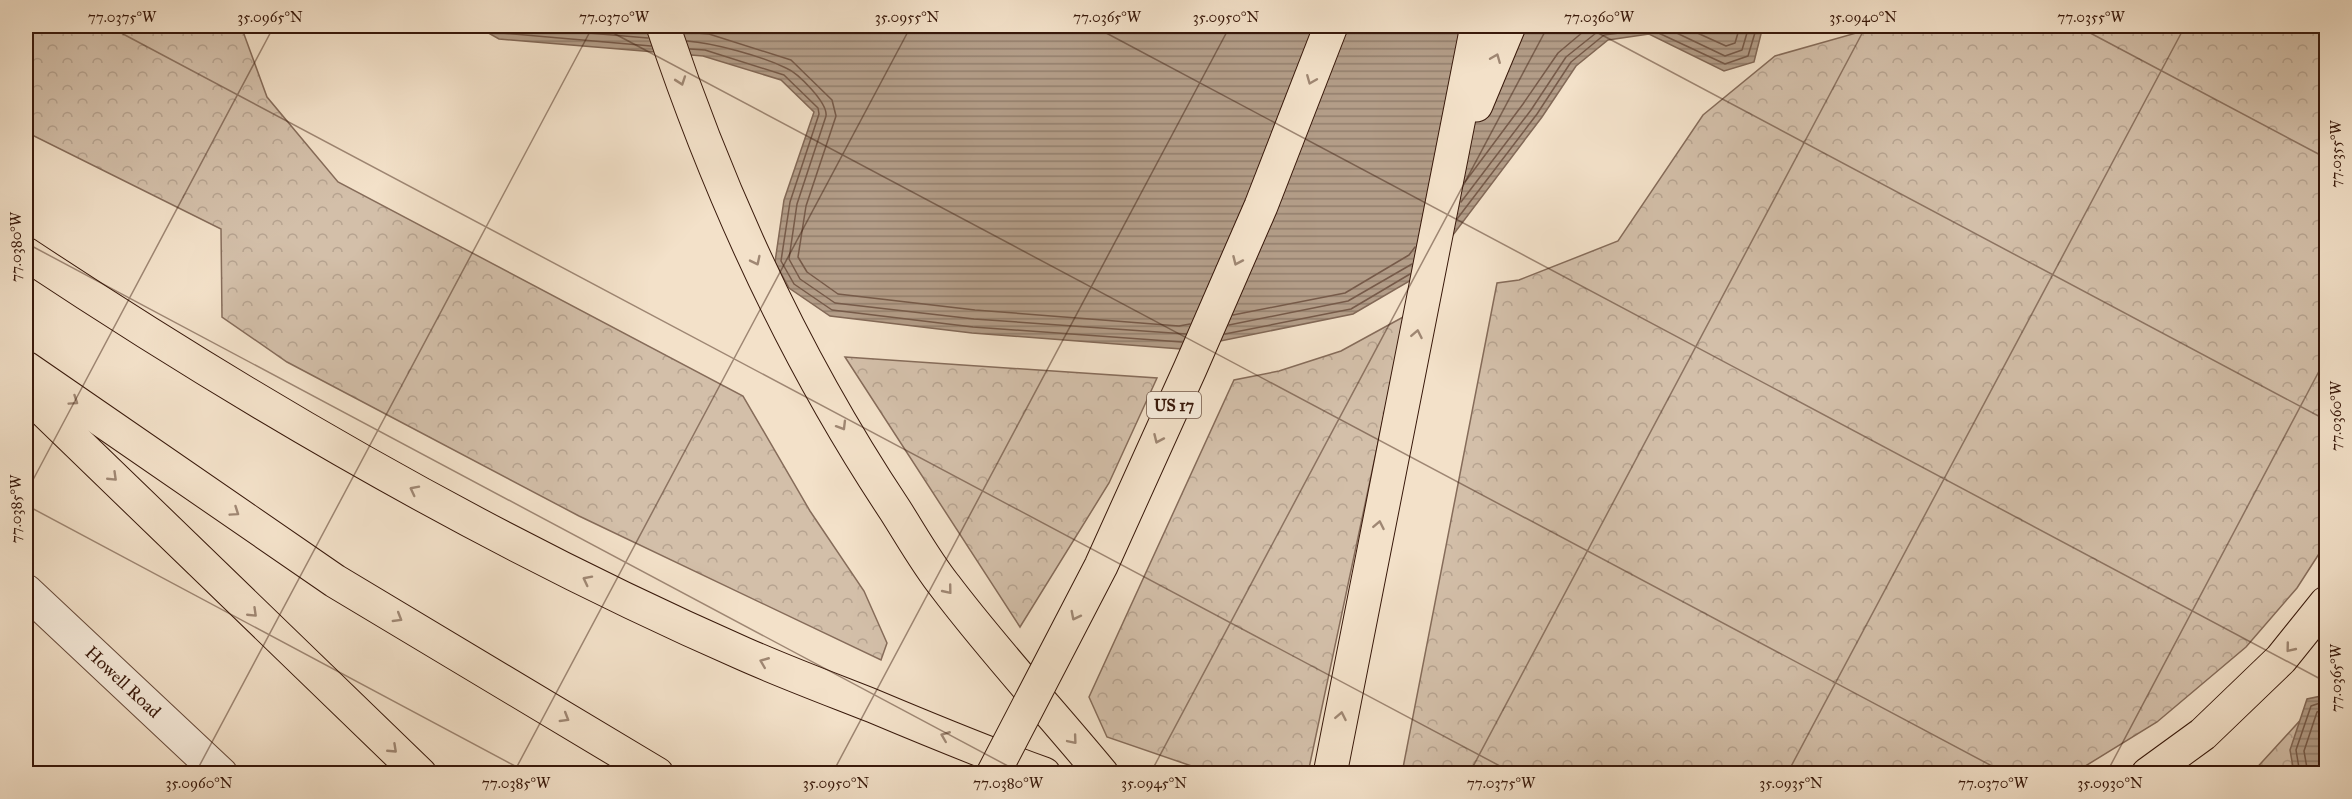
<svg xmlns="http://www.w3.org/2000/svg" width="2352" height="799" viewBox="0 0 2352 799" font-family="'IM FELL Great Primer',serif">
  <defs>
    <pattern id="forest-crowns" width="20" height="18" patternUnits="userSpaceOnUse" patternTransform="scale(1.5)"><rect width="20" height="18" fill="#d3bfa9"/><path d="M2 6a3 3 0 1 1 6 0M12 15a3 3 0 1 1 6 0" fill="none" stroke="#b6a390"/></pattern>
    <pattern id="water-rules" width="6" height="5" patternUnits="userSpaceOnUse" patternTransform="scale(1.5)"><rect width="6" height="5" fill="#b39d88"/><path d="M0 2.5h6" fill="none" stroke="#937f6d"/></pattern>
  </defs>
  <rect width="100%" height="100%" fill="#f3e1c9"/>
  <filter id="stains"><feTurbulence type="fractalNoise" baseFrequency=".00333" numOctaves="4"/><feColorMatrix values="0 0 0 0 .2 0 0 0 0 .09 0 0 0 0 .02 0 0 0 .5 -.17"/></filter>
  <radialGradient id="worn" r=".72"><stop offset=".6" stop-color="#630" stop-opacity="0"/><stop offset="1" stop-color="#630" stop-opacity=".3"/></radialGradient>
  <g fill="url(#forest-crowns)" stroke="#866c5a" stroke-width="1.5">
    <path d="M 26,26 L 241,26 L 267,97 L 338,182 L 743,396 L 810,511 L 864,591 L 887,643 L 881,660 L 579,516 L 287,362 L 222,317 L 221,229 L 26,132 Z"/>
    <path d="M 1868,26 L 2326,26 L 2326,543 L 2297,588 L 2246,647 L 2157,722 L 2074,773 L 1402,773 L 1497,283 L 1519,280 L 1618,241 L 1703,115 L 1775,56 L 1867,30 Z"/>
    <path d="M 1405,316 L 1308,773 L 1212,773 L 1107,737 L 1089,697 L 1234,380 L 1279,371 L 1341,351 Z"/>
    <path d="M 845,357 L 1157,378 L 1109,483 L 1020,627 Z"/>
    <path d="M 2326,692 L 2326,773 L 2252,773 Z"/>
  </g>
  <g fill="url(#water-rules)" stroke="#826856" stroke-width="1.5">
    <path d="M 476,26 L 1763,26 L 1754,62 L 1724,71 L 1649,34 L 1608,40 L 1576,66 L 1542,117 L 1425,272 L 1353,314 L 1181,349 L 972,333 L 830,316 L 789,288 L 775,262 L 784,200 L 814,112 L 781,80 L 703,56 L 499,39 Z"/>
    <path d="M 2326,695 L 2326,773 L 2294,773 L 2290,750 L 2307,699 Z"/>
  </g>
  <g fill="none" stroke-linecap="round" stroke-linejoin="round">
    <g stroke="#765a49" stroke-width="1.5">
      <path d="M 488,26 L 501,33 L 651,46"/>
      <path d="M 504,26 L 648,38"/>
      <path d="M 1662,26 L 1725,56 L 1742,50 L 1749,26"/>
      <path d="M 1682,26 L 1726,46 L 1735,43 L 1740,26"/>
      <path d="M 684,32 L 709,34 L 791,60 L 832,100 L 836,116 L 806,206 L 798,257 L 807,272 L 838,294 L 975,310 L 1179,326 L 1190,324"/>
      <path d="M 687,41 C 714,43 761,56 786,68 C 798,73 828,103 826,116 L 797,204 L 789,259 L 800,279 L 835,303 L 974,319 L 1186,334"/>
      <path d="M 690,49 L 705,50 L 784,75 L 818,108 L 819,114 L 790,202 L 781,261 L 794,284 L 832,310 L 973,327 L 1182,342"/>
      <path d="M 1465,182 L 1523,104 L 1558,53 L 1590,26"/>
      <path d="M 1461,202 L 1531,110 L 1566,57 L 1601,29 L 1615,26"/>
      <path d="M 1457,219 L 1537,114 L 1571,62 L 1604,35 L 1650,29 L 1725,64 L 1748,56 L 1757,26"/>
      <path d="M 1233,315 L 1345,293 L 1409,255 L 1415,247"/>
      <path d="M 1229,325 L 1348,301 L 1412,264"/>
      <path d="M 1225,334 L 1351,309 L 1410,274"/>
      <path d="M 2300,774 L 2296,750 L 2311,706 L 2326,701"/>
      <path d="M 2308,774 L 2304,751 L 2317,712 L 2326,709"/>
    </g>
    <g stroke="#674a3a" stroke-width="35">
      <path id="tertiary" d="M 26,591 L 221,774"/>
    </g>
    <g stroke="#38180a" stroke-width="35">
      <g id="motorway">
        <path d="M 663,26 C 720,196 795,360 895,510 C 911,535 926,562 945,586 C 994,651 1050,711 1102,774"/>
        <path d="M 1476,105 L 1509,26"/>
        <path d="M 26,254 C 252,404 496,545 744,654 C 787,673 830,689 873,706 C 930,730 986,753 1044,774"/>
        <path d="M 26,368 L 335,581 L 657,774"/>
        <path d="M 26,393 L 420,774"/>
        <path d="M 1330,774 L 1477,26"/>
        <path d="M 2148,774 L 2203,734 L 2281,659 L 2326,603"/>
      </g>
    </g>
    <use href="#tertiary" stroke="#f7ecdc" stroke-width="33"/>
    <use href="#motorway" stroke="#f3e1c9" stroke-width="33"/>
    <g stroke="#38180a" stroke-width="35" stroke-linecap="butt">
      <path id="motorway-bridge" d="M 993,774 L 1101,566 L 1190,369 L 1261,206 L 1331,26"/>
    </g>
    <use href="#motorway-bridge" stroke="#f3e1c9" stroke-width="33"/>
  </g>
  <defs><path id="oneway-chevron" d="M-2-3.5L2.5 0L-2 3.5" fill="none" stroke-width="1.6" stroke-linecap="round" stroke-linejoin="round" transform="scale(1.5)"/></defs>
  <g stroke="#9f8773">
    <use href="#oneway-chevron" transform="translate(1496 58) rotate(-68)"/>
    <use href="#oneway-chevron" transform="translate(1311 80) rotate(112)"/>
    <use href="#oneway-chevron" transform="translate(681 81) rotate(71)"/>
    <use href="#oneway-chevron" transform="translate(756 261) rotate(64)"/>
    <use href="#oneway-chevron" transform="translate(1237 261) rotate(114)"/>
    <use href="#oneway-chevron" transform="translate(1417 334) rotate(-79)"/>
    <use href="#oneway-chevron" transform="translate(74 401) rotate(34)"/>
    <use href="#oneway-chevron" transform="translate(842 426) rotate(59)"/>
    <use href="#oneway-chevron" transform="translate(1158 439) rotate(114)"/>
    <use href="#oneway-chevron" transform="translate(113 477) rotate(44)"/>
    <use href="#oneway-chevron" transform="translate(414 490) rotate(-153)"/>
    <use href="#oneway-chevron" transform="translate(235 512) rotate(34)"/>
    <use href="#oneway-chevron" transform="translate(1379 525) rotate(-79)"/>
    <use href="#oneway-chevron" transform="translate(587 580) rotate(-153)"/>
    <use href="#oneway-chevron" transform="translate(948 590) rotate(51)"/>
    <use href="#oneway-chevron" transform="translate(253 613) rotate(44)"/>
    <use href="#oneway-chevron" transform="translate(1075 616) rotate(117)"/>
    <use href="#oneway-chevron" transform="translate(398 618) rotate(31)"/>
    <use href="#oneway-chevron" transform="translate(2290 648) rotate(129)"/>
    <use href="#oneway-chevron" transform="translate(764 662) rotate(-158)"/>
    <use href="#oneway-chevron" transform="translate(1341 716) rotate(-79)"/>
    <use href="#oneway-chevron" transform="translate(565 718) rotate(31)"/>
    <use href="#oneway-chevron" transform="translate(945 736) rotate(-158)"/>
    <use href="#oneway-chevron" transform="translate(1073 740) rotate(50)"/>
    <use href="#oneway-chevron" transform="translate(393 749) rotate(43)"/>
  </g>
  <path fill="none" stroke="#38180a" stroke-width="1.5" stroke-opacity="0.45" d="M 108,26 L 1515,774M 600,26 L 2007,774M 1093,26 L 2326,682M 1585,26 L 2326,420M 2077,26 L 2326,158M 26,243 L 1023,774M 26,493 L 274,26M 26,505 L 530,774M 26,767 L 38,774M 195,774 L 593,26M 513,774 L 911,26M 832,774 L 1230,26M 1150,774 L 1548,26M 1469,774 L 1866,26M 1787,774 L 2185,26M 2106,774 L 2326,358"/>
  <g text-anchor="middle" stroke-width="5" stroke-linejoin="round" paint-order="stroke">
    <rect fill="#f7ecdc" stroke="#715849" stroke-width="1.5" x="1147" y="392" width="54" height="26" rx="4.5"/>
    <g font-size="16" font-weight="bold" fill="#38180a">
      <text x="1174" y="411">US 17</text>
    </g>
    <g font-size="18" fill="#38180a" stroke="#f7ecdc">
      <text transform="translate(123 682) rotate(43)" y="6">Howell Road</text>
    </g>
  </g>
  <rect width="2352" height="799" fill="none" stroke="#f3e1c9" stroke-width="66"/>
  <rect x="33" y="33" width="2286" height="733" fill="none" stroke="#38180a" stroke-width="2"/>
  <g font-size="15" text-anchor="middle" fill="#38180a">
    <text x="122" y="22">77.0375°W</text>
    <text x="270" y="22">35.0965°N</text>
    <text x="614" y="22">77.0370°W</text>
    <text x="907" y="22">35.0955°N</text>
    <text x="1107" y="22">77.0365°W</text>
    <text x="1226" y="22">35.0950°N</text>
    <text x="1599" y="22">77.0360°W</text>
    <text x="1863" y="22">35.0940°N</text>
    <text x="2091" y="22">77.0355°W</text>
    <text transform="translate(2336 154) rotate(-90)" y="5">77.0355°W</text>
    <text transform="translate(16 247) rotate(-90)" y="5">77.0380°W</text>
    <text transform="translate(2336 416) rotate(-90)" y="5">77.0360°W</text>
    <text transform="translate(16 509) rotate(-90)" y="5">77.0385°W</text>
    <text transform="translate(2336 678) rotate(-90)" y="5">77.0365°W</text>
    <text x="199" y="788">35.0960°N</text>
    <text x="516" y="788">77.0385°W</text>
    <text x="836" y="788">35.0950°N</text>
    <text x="1008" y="788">77.0380°W</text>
    <text x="1154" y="788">35.0945°N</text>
    <text x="1501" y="788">77.0375°W</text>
    <text x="1791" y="788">35.0935°N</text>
    <text x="1993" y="788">77.0370°W</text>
    <text x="2110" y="788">35.0930°N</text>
  </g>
  <rect width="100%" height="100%" filter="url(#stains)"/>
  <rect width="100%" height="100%" fill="url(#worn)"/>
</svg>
